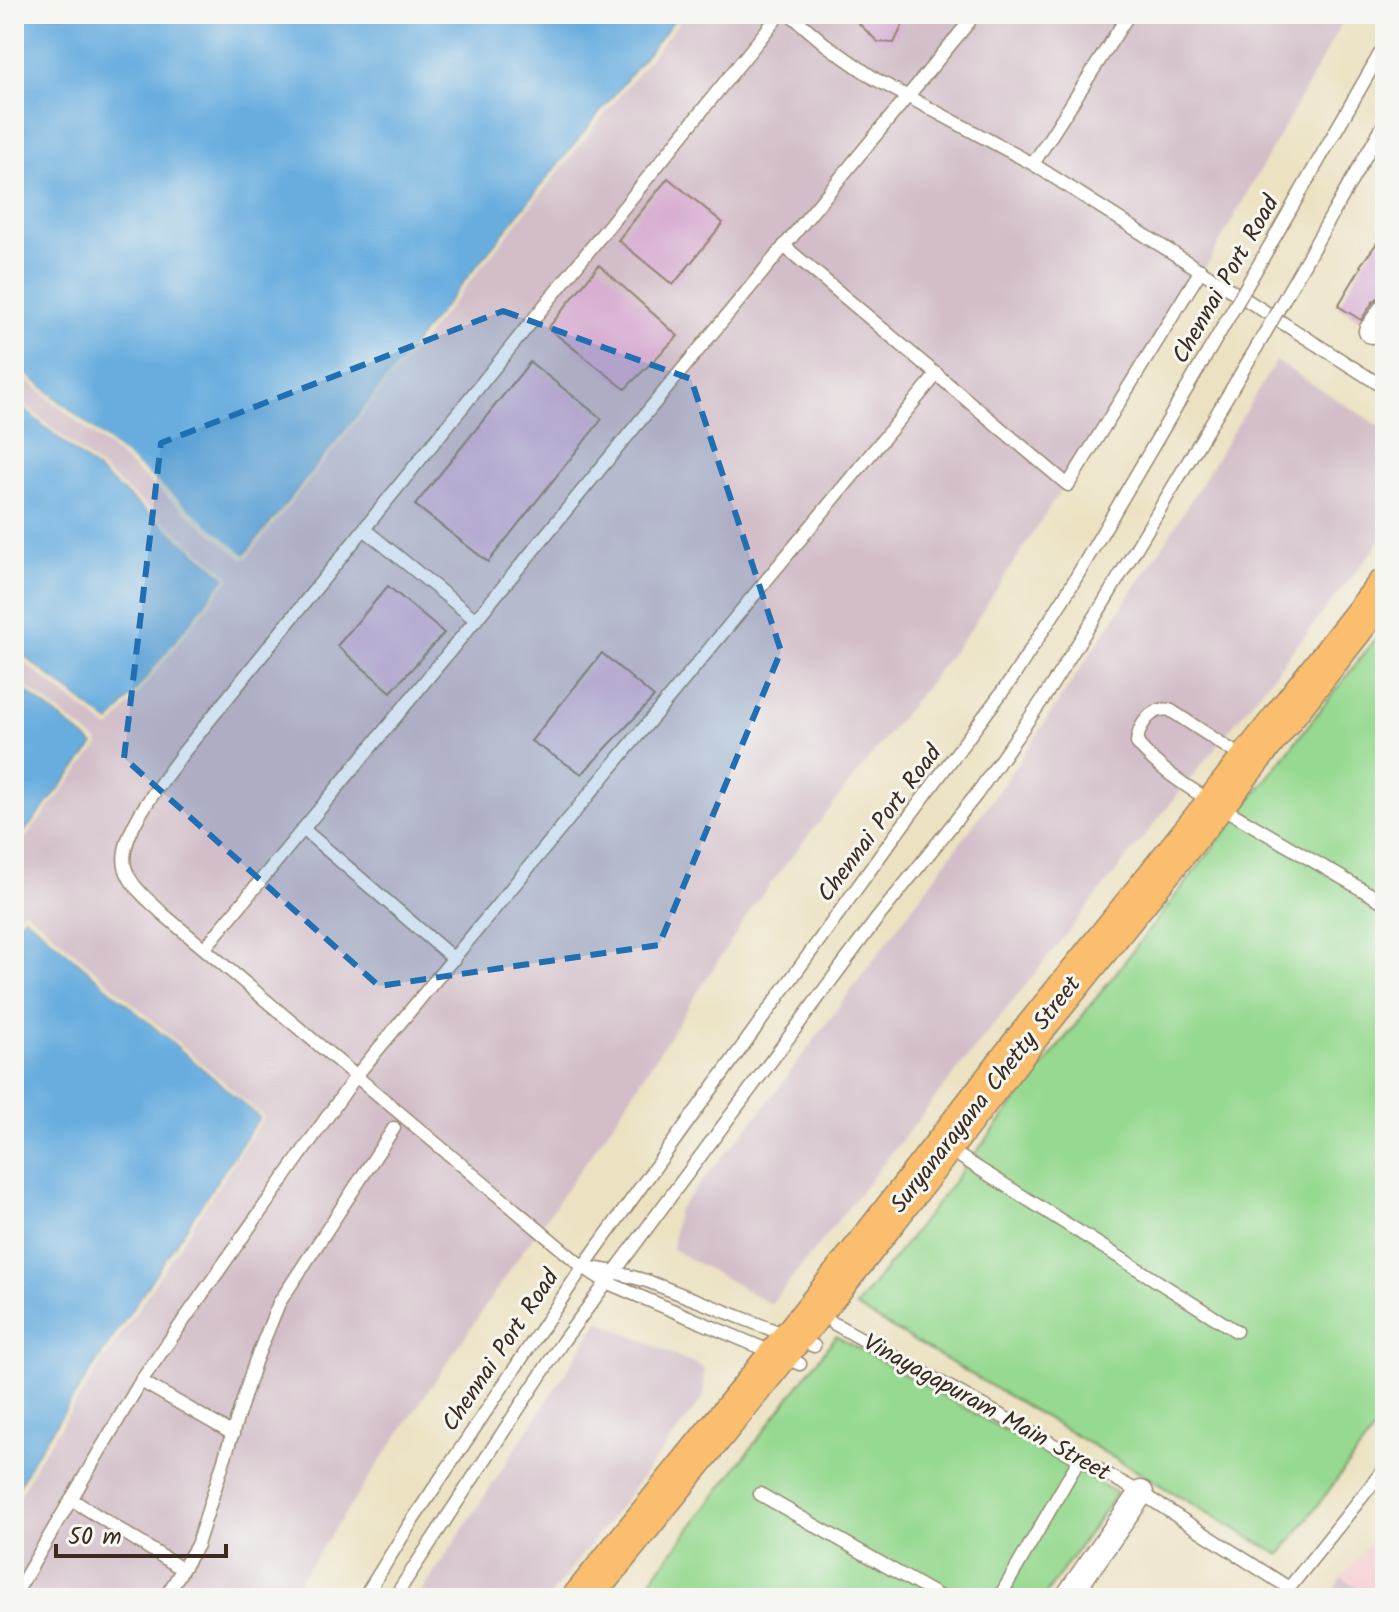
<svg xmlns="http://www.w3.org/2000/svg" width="1399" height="1612" viewBox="0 0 1399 1612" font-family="Kalam,sans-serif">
  <rect width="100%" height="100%" fill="#f6f6f2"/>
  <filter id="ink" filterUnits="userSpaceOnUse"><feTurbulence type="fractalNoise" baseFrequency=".0125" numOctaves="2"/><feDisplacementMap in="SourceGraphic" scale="16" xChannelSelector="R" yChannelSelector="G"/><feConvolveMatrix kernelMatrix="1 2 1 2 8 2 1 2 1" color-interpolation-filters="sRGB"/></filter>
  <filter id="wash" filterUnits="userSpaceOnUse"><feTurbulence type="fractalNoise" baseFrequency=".006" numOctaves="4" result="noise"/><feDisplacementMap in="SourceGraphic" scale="32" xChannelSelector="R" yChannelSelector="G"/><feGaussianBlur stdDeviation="1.8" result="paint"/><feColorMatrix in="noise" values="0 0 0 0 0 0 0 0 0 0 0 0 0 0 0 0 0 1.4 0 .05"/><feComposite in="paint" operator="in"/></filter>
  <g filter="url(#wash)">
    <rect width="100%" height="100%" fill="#ece2c2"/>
    <path fill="#f7cfd4" d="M 1385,1522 L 1385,1598 L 1374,1598 L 1342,1578 Z"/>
    <g fill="#d2bdc8">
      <path d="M 680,14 L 1347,14 L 1209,262 L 970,630 L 754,905 L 618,1116 L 516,1261 L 288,1598 L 14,1598 L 14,1497 L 33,1460 L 23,915 L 14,926 L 14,846 L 95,745 L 14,681 L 14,649 L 110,724 L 226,577 L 14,400 L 14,364 L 245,555 Z"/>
      <path d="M 1276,361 L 1385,430 L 1385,535 L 771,1304 L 672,1249 L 677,1211 L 766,1105 L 1005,782 L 1164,544 Z"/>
      <path d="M 599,1321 L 704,1368 L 704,1397 L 549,1598 L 418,1598 Z"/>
      <path d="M 1342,1578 L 1374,1598 L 1329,1598 Z"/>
    </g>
    <g fill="#96d990" stroke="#688257" stroke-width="2">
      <path d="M 1385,630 L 1385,1416 L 1280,1555 L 856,1307 L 1377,637 Z"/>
      <path d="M 836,1336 L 1117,1493 L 1043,1598 L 654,1598 L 642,1592 Z"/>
    </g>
    <g fill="#69addf" stroke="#526c7e" stroke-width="2">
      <path d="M 14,14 L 680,14 L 244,556 L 14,364 Z"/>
      <path d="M 14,400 L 226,577 L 110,724 L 14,649 Z"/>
      <path d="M 14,681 L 95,745 L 14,846 Z"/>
      <path d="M 24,915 L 260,1117 L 33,1460 L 14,1497 L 14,926 Z"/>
    </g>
    <g fill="#ece2c2">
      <path d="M 680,14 L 684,14 L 683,17 L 246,559 L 242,559 L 14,369 L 14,364 L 245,555 Z"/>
      <path d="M 14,396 L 230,576 L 229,579 L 111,728 L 108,728 L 14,655 L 14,649 L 110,724 L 226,577 L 14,400 Z"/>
      <path d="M 14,677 L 98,742 L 99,745 L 17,848 L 14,850 L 14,846 L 95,745 L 14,681 Z"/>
      <path d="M 22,911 L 26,911 L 37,920 L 264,1117 L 37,1462 L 18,1499 L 14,1501 L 14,1497 L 33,1460 L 260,1117 L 24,915 L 14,926 L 14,920 Z"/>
    </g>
    <g id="blocks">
      <g fill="#d8afd2">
        <path d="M 849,14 L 908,14 L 894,43 L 878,42 Z"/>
        <path d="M 668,178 L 723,223 L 673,285 L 618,240 Z"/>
        <path d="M 1385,232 L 1385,296 L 1378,298 L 1373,302 L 1361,320 L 1338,306 L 1361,267 L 1360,266 Z"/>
        <path d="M 599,265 L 678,336 L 625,389 L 548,328 Z"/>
        <path d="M 530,362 L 602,419 L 488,562 L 415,505 Z"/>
        <path d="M 388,586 L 444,633 L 391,692 L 337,646 Z"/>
        <path d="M 602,653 L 654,697 L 582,774 L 531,741 Z"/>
      </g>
    </g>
  </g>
  <g filter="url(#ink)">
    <use href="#blocks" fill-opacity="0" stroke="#948670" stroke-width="2"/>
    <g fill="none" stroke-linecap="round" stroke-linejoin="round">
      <g stroke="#948670" stroke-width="15">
        <g id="service">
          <path d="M 780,14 L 183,753 C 165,779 114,837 126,870 C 132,888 150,901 163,914 L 583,1267 L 606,1282 L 641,1297 L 800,1364"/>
          <path d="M 790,14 L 825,44 L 875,79 L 1033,164 L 1385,388"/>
          <path d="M 1033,164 L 1129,14"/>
          <path d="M 784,246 L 1068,485 L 1201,270"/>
          <path d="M 1254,273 L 1385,45"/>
          <path d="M 1288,292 L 1385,122"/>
          <path d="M 364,529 L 476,620"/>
          <path d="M 1245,759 L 1170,710 C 1151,706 1138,726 1137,743 C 1165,777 1209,800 1247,822 C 1293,849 1339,876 1385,903"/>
          <path d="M 303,829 L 454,959"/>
          <path d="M 205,948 L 969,22"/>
          <path d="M 959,1156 L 1236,1331"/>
          <path d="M 586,1267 L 614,1272 L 647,1281 L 814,1346"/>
          <path d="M 833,1323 L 1141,1493 L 1289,1588 L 1385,1468"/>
          <path d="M 141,1381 L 233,1434"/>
          <path d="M 760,1494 L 942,1598"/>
          <path d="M 71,1499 L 182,1569"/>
          <path d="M 14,1596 L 141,1381 L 356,1076 L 937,374"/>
          <path d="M 165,1598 L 197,1545 L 255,1362 L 279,1303 L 394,1128"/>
          <path d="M 364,1598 L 410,1524 L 583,1267 L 888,845 L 1011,680 L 1064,598 L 1227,320"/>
          <path d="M 394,1598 L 563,1341 L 876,920 L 976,795 L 1043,699 L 1098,612 L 1261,340"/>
          <path d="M 999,1598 L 1080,1458"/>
        </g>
      </g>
      <g stroke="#948670" stroke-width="27">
        <g id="minor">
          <path d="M 1371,331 L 1385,311"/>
          <path d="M 1067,1598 L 1141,1493"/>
        </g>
      </g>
      <g stroke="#948670" stroke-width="41">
        <path id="primary" d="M 582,1598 L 863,1250 L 1023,1043 L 1216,803 L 1385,588"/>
      </g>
      <use href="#service" stroke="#fff" stroke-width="12"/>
      <use href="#minor" stroke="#fff" stroke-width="24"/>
      <use href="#primary" stroke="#fabe6e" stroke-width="38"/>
      <g stroke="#948670" stroke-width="15" stroke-linecap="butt">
        <g id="service-bridge">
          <path d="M 1227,320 L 1254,273"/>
          <path d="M 1261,340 L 1288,292"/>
        </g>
      </g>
      <use href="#service-bridge" stroke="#fff" stroke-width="12"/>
    </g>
  </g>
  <path fill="#1f6fb2" fill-opacity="0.2" stroke="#1f6fb2" stroke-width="6" stroke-dasharray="16 10" stroke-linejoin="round" d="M 503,311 L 691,379 L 781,651 L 659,945 L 379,986 L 124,758 L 161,443 Z"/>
  <g text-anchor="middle" stroke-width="6" stroke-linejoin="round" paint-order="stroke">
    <g font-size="24" fill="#3b2a1e" stroke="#f6f6f2">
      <text transform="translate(1225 279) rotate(-60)" y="8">Chennai Port Road</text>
      <text transform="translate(879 823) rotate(-53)" y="8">Chennai Port Road</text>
      <text transform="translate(985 1094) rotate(-52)" y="8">Suryanarayana Chetty Street</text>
      <text transform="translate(500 1350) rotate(-56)" y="8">Chennai Port Road</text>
      <text transform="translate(987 1407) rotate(29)" y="8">Vinayagapuram Main Street</text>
    </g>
  </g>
  <rect width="1399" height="1612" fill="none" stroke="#f6f6f2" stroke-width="48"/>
  <path d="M56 1544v12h170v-12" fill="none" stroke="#3b2a1e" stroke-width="4"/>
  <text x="68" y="1544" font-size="24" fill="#3b2a1e" stroke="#f6f6f2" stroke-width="6" paint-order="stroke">50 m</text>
</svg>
